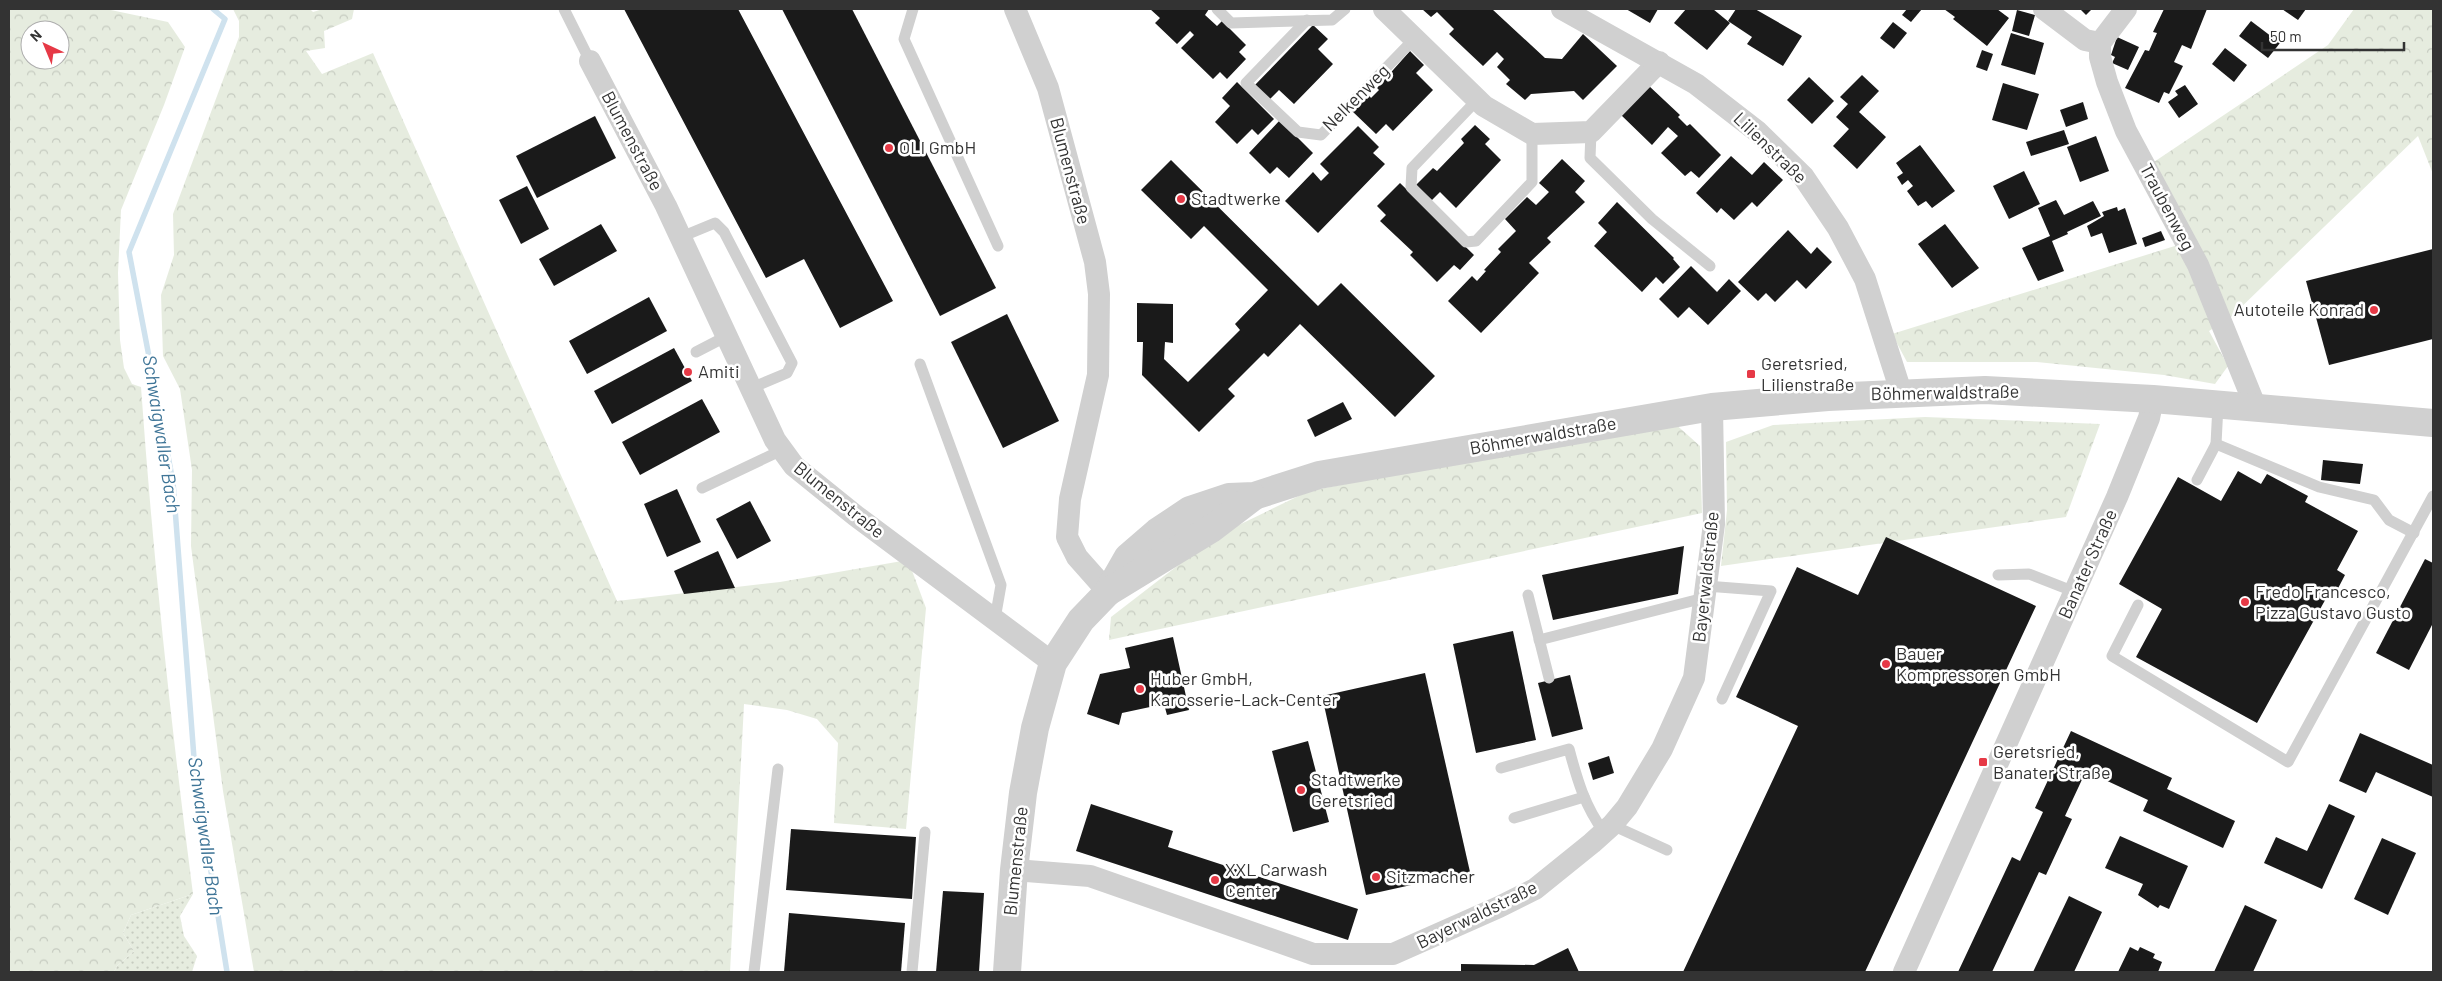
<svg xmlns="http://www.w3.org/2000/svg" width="2442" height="981" viewBox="0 0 2442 981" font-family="Barlow,sans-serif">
  <defs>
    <pattern id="grass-dots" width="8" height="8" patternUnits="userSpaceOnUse" patternTransform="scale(1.25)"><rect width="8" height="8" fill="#e6ecdf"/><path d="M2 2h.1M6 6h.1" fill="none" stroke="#c6cbc0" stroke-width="1.8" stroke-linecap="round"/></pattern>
    <pattern id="forest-crowns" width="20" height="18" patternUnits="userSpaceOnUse" patternTransform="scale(1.25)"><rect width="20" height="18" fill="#e6ecdf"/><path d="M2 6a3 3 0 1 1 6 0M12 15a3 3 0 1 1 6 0" fill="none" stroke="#c6cbc0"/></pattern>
  </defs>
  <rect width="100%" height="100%" fill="#fff"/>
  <path fill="url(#grass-dots)" d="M 193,894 L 180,916 L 184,936 L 197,956 L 192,972 L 114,972 L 117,966 L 134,951 L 123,933 L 131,915 Z"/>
  <g fill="url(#forest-crowns)" fill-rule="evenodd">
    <path d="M 9,9 L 106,9 L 168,22 L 185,47 L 164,105 L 121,210 L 118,273 L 120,340 L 124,368 L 132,384 L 141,387 C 153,557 171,726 193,894 L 131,915 L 123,933 L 134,951 L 117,966 L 114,972 L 9,972 ZM 30,30 L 60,30 L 60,60 L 30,60 Z"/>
    <path d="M 233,9 L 310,9 L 313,12 L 323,9 L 354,9 L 352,19 L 324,31 L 325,48 L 306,51 L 322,74 L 373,53 L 617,601 L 780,582 L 908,560 L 926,608 L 906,829 L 834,823 L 838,743 L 817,719 L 787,710 L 744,704 L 730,972 L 254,972 L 223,791 L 191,546 L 192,470 L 180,389 L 163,356 L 161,295 L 174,255 L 173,214 L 239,37 L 239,21 Z"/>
    <path d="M 2354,9 L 2433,9 L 2433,174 L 2418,136 L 2230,318 L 2209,331 L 2228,366 L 2215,384 L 2164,375 L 2037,362 L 1907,362 L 1892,334 L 2178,245 L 2142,170 L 2328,45 Z"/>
    <path d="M 1925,417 L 2100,424 L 2066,517 L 1721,566 L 1727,510 L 1726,442 L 1773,425 Z"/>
    <path d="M 1672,421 L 1700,446 L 1702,513 L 1109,640 L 1111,617 L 1216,536 L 1309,491 Z"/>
  </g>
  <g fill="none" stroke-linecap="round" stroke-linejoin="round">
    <path stroke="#cfe2ee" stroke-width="5.5" d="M 213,9 L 225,19 L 129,252 L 173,482 L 195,771 L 227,972"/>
  </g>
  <g fill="#1a1a1a">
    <path d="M 624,9 L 738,9 L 893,301 L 840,328 L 804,259 L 766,278 Z"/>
    <path d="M 782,9 L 852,9 L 996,288 L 940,316 Z"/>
    <path d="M 1150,9 L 1209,9 L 1205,15 L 1217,26 L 1222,21 L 1246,45 L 1239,52 L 1246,59 L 1227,79 L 1220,72 L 1213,79 L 1181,48 L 1194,35 L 1190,31 L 1177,44 L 1155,23 L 1160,18 Z"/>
    <path d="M 1422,9 L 1492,9 L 1545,58 L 1562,59 L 1583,34 L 1617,66 L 1583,100 L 1574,91 L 1531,94 L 1525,100 L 1506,84 L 1510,80 L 1497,67 L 1504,59 L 1497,52 L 1483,66 L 1449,34 L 1454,29 L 1437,12 L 1431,17 Z"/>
    <path d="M 1626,9 L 1658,9 L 1650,23 Z"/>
    <path d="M 1686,9 L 1713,9 L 1730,23 L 1707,50 L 1674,23 Z"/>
    <path d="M 1736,9 L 1755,9 L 1802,36 L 1783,66 L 1747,44 L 1752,37 L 1728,21 Z"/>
    <path d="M 1907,9 L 1922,9 L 1911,22 L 1902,15 Z"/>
    <path d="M 1944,9 L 1997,9 L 2009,18 L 1987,46 L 1953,19 L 1955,17 Z"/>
    <path d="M 2080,9 L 2092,9 L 2086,15 Z"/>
    <path d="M 2164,9 L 2207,9 L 2191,49 L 2182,45 L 2174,62 L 2183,66 L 2169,94 L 2164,92 L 2159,103 L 2125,88 L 2145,50 L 2149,51 L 2157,33 L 2153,32 Z"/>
    <path d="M 2282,9 L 2306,9 L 2298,20 Z"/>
    <path d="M 2017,10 L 2035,15 L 2029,36 L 2012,31 Z"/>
    <path d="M 2251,21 L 2280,43 L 2268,58 L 2239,36 Z"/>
    <path d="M 1893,22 L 1907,33 L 1894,49 L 1880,38 Z"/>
    <path d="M 1313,25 L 1328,39 L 1318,49 L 1333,64 L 1294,104 L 1279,90 L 1269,100 L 1254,86 Z"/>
    <path d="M 2011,33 L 2044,43 L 2035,75 L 2001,65 Z"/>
    <path d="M 2117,37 L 2139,47 L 2128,70 L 2112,63 L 2115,57 L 2111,55 Z"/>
    <path d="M 2225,48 L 2247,65 L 2234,82 L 2212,64 Z"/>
    <path d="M 1982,50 L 1993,54 L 1987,71 L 1976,67 Z"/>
    <path d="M 1410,51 L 1424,65 L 1416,73 L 1433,90 L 1393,131 L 1386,124 L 1376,134 L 1352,111 L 1368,94 L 1371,98 L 1379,90 L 1377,88 Z"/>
    <path d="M 1862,75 L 1879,91 L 1859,112 L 1886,137 L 1857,169 L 1833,146 L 1849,129 L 1836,117 L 1848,104 L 1840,97 Z"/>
    <path d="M 1809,77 L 1834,101 L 1812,124 L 1787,100 Z"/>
    <path d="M 1237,82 L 1274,119 L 1258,135 L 1252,129 L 1237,144 L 1215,122 L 1230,106 L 1222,98 Z"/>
    <path d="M 2003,83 L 2039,94 L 2027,130 L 1992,120 Z"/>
    <path d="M 1648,85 L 1680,115 L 1678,117 L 1687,126 L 1690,124 L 1721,155 L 1699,178 L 1691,171 L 1685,176 L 1661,153 L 1678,136 L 1668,127 L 1652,145 L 1620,114 Z"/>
    <path d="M 2185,85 L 2198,104 L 2179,118 L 2168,102 L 2178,95 L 2175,91 Z"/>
    <path d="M 2083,102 L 2088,119 L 2066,127 L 2060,110 Z"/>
    <path d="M 595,116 L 616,158 L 537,198 L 516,156 Z"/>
    <path d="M 1280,120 L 1313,153 L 1289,178 L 1277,167 L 1270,174 L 1249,153 Z"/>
    <path d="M 1475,125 L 1490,139 L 1485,144 L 1501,160 L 1456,208 L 1440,192 L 1432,200 L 1416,185 L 1433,168 L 1437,171 L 1464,143 L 1461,139 Z"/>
    <path d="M 1358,126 L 1379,147 L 1373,153 L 1385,164 L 1318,233 L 1285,201 L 1313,172 L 1321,181 L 1329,173 L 1320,164 Z"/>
    <path d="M 2064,130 L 2069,144 L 2031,156 L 2026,142 Z"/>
    <path d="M 2096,136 L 2109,171 L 2080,182 L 2067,147 Z"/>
    <path d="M 1920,145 L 1955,191 L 1932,208 L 1926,201 L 1918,206 L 1907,191 L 1913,186 L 1908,180 L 1902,185 L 1897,177 L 1903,173 L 1896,163 Z"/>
    <path d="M 1731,156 L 1752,175 L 1764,162 L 1783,180 L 1757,207 L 1752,202 L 1734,220 L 1721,208 L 1717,213 L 1696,193 Z"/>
    <path d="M 1562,159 L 1585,181 L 1575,192 L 1585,202 L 1547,238 L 1551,242 L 1529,263 L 1539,273 L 1481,333 L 1448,301 L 1472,276 L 1477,281 L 1486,271 L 1484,270 L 1501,252 L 1498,249 L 1516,231 L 1505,219 L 1527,197 L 1536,205 L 1549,192 L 1539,183 Z"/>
    <path d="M 1171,160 L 1318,306 L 1341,283 L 1435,376 L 1395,417 L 1300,324 L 1268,357 L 1264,353 L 1228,389 L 1235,396 L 1199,432 L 1142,375 L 1143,342 L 1137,342 L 1137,303 L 1173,304 L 1173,343 L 1165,342 L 1164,359 L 1188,382 L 1240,330 L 1235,324 L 1268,290 L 1204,226 L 1191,239 L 1141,190 Z"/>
    <path d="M 2024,171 L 2040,204 L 2009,219 L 1993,186 Z"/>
    <path d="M 1400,183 L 1474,255 L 1460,270 L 1454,265 L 1437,282 L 1410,255 L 1413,252 L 1380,221 L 1386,215 L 1377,206 Z"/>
    <path d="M 527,186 L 549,229 L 521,244 L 499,200 Z"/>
    <path d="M 2056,200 L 2064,215 L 2093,201 L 2101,216 L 2067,232 L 2068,234 L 2052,241 L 2064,271 L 2038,281 L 2022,248 L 2050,236 L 2038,208 Z"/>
    <path d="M 1617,202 L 1674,258 L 1673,259 L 1680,267 L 1663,284 L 1656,277 L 1642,292 L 1594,246 L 1607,232 L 1598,223 Z"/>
    <path d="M 2117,207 L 2118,211 L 2125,208 L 2137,244 L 2109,253 L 2102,233 L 2091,237 L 2087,226 L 2104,216 L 2102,212 Z"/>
    <path d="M 601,224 L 617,251 L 554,286 L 539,259 Z"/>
    <path d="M 1945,224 L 1979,268 L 1952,288 L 1918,244 Z"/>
    <path d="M 1788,230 L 1811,254 L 1817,247 L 1832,262 L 1806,289 L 1797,280 L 1775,302 L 1766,293 L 1758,301 L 1738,282 Z"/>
    <path d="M 2161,231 L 2165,240 L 2145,247 L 2142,238 Z"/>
    <path d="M 2433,249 L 2433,339 L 2329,365 L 2306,281 Z"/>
    <path d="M 1691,266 L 1717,292 L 1729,279 L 1741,291 L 1708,325 L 1689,307 L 1678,318 L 1659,299 Z"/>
    <path d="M 649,297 L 667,331 L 587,374 L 569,341 Z"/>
    <path d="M 1007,314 L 1059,421 L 1003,448 L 951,342 Z"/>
    <path d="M 674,348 L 692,381 L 612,424 L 594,391 Z"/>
    <path d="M 702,399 L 720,432 L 640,475 L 622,442 Z"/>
    <path d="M 1343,402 L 1352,419 L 1315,437 L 1307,420 Z"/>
    <path d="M 2323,460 L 2363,464 L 2360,484 L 2321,480 Z"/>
    <path d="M 2238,471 L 2261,484 L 2267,474 L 2308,496 L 2305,502 L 2358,531 L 2337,570 L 2345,575 L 2334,596 L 2329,593 L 2257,723 L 2136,657 L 2162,609 L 2119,584 L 2178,477 L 2221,501 Z"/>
    <path d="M 677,489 L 701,542 L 667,557 L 644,504 Z"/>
    <path d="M 750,501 L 771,541 L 737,559 L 716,519 Z"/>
    <path d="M 1886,537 L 2036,606 L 1865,972 L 1683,972 L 1798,726 L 1736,697 L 1797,567 L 1858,595 Z"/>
    <path d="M 1684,546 L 1678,594 L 1553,620 L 1542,575 Z"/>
    <path d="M 718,551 L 735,588 L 684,594 L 674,571 Z"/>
    <path d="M 2425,559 L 2433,563 L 2433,623 L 2409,670 L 2376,653 Z"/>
    <path d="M 1513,631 L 1536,740 L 1476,753 L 1453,644 Z"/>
    <path d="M 1173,637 L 1189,710 L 1167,715 L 1164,704 L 1122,713 L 1119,725 L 1087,714 L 1100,674 L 1130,668 L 1125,648 Z"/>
    <path d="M 1425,673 L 1470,872 L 1366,895 L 1322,696 Z"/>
    <path d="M 1570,675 L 1583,729 L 1552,737 L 1538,683 Z"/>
    <path d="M 2071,731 L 2172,778 L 2167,789 L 2235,821 L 2223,848 L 2143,811 L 2148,800 L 2086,771 L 2065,816 L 2072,819 L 2046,875 L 2039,872 L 1992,972 L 1958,972 L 2012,857 L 2020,861 L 2043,812 L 2035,808 Z"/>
    <path d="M 2360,733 L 2433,765 L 2433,797 L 2376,772 L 2366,793 L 2339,781 Z"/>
    <path d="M 1308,741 L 1329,822 L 1293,832 L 1272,751 Z"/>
    <path d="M 1609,756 L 1614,773 L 1593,780 L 1588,763 Z"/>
    <path d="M 1091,804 L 1173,831 L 1168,847 L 1358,909 L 1348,940 L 1076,851 Z"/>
    <path d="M 2329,804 L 2355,816 L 2322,889 L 2264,863 L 2276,837 L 2307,851 Z"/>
    <path d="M 791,829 L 916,837 L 912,899 L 786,890 Z"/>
    <path d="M 2120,836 L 2188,866 L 2169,909 L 2160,905 L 2158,908 L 2138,895 L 2143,884 L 2105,868 Z"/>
    <path d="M 2382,838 L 2416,853 L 2388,915 L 2354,899 Z"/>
    <path d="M 943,891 L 984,893 L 979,972 L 936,972 Z"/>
    <path d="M 2069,896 L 2102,912 L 2074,972 L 2033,972 Z"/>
    <path d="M 2245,905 L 2277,920 L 2253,972 L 2214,972 Z"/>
    <path d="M 789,913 L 905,923 L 901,972 L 784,972 Z"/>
    <path d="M 2130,947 L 2138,951 L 2140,947 L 2155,954 L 2153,958 L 2162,962 L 2158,972 L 2118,972 Z"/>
    <path d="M 1568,948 L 1579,972 L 1461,972 L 1461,964 L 1534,965 Z"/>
  </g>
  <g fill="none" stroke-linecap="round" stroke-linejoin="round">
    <g stroke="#d0d0d0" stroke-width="11">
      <path d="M 564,9 L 590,61"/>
      <path d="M 913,9 L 904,39 L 998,246"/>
      <path d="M 1217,9 L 1231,23 L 1332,20 L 1345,9"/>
      <path d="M 1307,20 L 1246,83 L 1298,132 L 1321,135 L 1415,38"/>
      <path d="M 1477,100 L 1412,168 L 1411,187 L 1466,242 L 1476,241 L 1532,182 L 1532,134"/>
      <path d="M 1591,132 L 1590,158 L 1652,219 L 1710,266"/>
      <path d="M 681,237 L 715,223 L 724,232 L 792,363 L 787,373 L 751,388"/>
      <path d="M 696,352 L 727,336"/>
      <path d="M 920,364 L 1001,585 L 995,619"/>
      <path d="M 2216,444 L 2218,405"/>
      <path d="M 2197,480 L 2216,444 L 2319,487 L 2374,500 L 2389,520 L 2414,533"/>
      <path d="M 702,488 L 782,450"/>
      <path d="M 1998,575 L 2029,574 L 2075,592"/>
      <path d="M 1706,586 L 1771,591 L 1722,699"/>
      <path d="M 1528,595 L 1549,678"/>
      <path d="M 2138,605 L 2112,656 L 2288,762 L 2433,496"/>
      <path d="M 1539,640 L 1704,598"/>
      <path d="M 1501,768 L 1569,749 C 1577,779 1585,807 1604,832"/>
      <path d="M 1514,818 L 1584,797"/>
      <path d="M 1612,825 L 1667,850"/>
      <path d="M 754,972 L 778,769"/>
      <path d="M 912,972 L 925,832"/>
    </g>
    <g stroke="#d0d0d0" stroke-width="22">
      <path d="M 1015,9 L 1048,88 L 1095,262 L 1099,294 L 1098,375 L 1070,499 L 1067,537 L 1077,557 L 1108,592"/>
      <path d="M 1384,9 L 1484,106 L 1532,134 L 1591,132 L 1659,62"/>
      <path d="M 1562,9 L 1696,84 L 1758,132 L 1803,176 L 1838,228 L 1865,279 L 1901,392"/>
      <path d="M 2044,9 L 2085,40 L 2100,43"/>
      <path d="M 2126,9 L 2100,43 L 2100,57 L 2107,82 L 2126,131 L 2198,265 L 2256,408"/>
      <path d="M 590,61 L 666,206 L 775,440 L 794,466 L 856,516 L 1053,663"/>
      <path d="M 1014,870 L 1090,876 L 1313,954 L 1393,954 L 1499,907 L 1535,889 L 1592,843 L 1612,825 L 1627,807 L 1662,749 L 1694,678 L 1714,524 L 1712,407"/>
      <path d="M 1904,972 L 2117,497 L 2149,418 L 2153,399"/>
    </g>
    <g stroke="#d0d0d0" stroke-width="28">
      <path d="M 1108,592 L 1128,557 L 1157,532 L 1190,510 L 1229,497 L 1254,496 L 1319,475 L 1712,407 L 1828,397 L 1985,390 L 2153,399 L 2433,423"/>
      <path d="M 1007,972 L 1014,870 L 1023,793 L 1035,728 L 1053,663 L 1081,620 L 1108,592 L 1211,529 L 1253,497"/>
    </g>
  </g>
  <g fill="#e63946" stroke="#fff" stroke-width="2">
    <circle cx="889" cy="148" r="5"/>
    <circle cx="1181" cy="199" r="5"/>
    <circle cx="2374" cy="310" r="5"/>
    <circle cx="688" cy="372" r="5"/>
    <rect x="1746" y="369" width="10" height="10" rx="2.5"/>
    <circle cx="2245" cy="602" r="5"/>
    <circle cx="1886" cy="664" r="5"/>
    <circle cx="1140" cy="689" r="5"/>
    <rect x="1978" y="757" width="10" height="10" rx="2.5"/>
    <circle cx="1301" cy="790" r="5"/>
    <circle cx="1376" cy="877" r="5"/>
    <circle cx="1215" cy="880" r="5"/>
  </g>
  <g text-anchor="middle" stroke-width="5" stroke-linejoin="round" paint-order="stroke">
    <g font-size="18" fill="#333" stroke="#fff">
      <text transform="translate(1356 98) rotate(-45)" y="6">Nelkenweg</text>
      <text transform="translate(632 141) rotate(62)" y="6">Blumenstraße</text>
      <text transform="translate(1770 148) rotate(44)" y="6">Lilienstraße</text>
      <text transform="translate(1070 171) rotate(75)" y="6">Blumenstraße</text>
      <text transform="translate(2167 207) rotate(62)" y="6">Traubenweg</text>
      <text transform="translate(1945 393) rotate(-1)" y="6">Böhmerwaldstraße</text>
      <text transform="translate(1543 436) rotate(-10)" y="6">Böhmerwaldstraße</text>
      <text transform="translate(839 500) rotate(39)" y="6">Blumenstraße</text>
      <text transform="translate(2088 564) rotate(-66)" y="6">Banater Straße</text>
      <text transform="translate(1706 577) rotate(-84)" y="6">Bayerwaldstraße</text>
      <text transform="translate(1016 861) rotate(-84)" y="6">Blumenstraße</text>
      <text transform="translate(1477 915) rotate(-26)" y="6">Bayerwaldstraße</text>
    </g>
    <g font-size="18" fill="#333" stroke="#fff" text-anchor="start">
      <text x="899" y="154">OLI GmbH</text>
      <text x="1191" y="205">Stadtwerke</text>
      <text x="2364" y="316" text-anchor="end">Autoteile Konrad</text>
      <text x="1761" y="370">Geretsried,<tspan x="1761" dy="21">Lilienstraße</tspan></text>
      <text x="698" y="378">Amiti</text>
      <text x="2255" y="598">Fredo Francesco,<tspan x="2255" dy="21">Pizza Gustavo Gusto</tspan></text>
      <text x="1896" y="660">Bauer<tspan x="1896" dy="21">Kompressoren GmbH</tspan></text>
      <text x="1150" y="685">Huber GmbH,<tspan x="1150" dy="21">Karosserie-Lack-Center</tspan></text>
      <text x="1993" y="758">Geretsried,<tspan x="1993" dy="21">Banater Straße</tspan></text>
      <text x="1311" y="786">Stadtwerke<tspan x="1311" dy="21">Geretsried</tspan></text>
      <text x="1225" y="876">XXL Carwash<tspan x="1225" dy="21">Center</tspan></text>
      <text x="1386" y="883">Sitzmacher</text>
    </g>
    <g font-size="19" font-style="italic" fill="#3f7597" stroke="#fff">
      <text transform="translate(162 434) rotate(81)" y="7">Schwaigwaller Bach</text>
      <text transform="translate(206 836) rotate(82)" y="7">Schwaigwaller Bach</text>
    </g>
  </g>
  <rect width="2442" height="981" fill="none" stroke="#333333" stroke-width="20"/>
  <g transform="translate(45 45) rotate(316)"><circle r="24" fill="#ffffff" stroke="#adadad"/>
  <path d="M0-4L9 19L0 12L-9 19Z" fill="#e63946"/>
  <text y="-8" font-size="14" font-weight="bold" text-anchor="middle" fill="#333333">N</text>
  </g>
  <path d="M2262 42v8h142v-8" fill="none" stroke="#333333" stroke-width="2.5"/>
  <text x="2270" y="42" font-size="15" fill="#333333" stroke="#ffffff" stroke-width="4" paint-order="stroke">50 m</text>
</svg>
